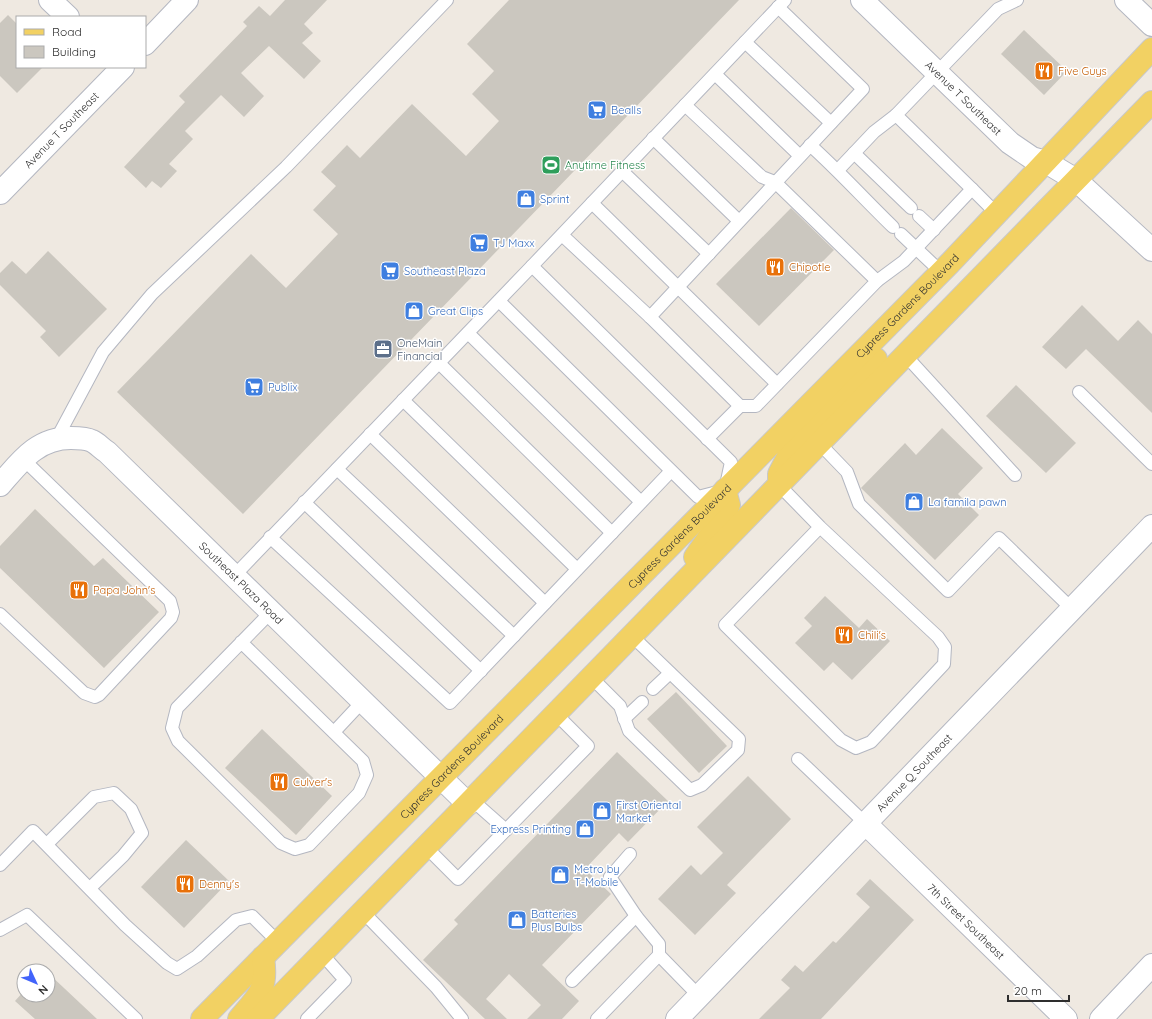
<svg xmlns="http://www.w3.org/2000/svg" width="1152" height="1019" viewBox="0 0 1152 1019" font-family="Quicksand,sans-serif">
  <rect width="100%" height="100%" fill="#efe9e1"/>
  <g fill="#cbc7bf">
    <path d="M 285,0 L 327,0 L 304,24 L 313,33 L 302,43 L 321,61 L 304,79 L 269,46 L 241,73 L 264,96 L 244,117 L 221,95 L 185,131 L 193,139 L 169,164 L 177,171 L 161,188 L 152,181 L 146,188 L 124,167 L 185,102 L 179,96 L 247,26 L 243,22 L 259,6 L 270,16 Z"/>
    <path d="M 509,0 L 739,0 L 243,514 L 117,392 L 251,254 L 286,288 L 338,234 L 313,210 L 336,186 L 321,172 L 347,145 L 360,158 L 412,104 L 466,156 L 499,121 L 472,94 L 494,71 L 467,44 Z"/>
    <path d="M 8,15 L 17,24 L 17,67 L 43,67 L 17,93 L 0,76 L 0,23 Z"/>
    <path d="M 1024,30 L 1067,71 L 1044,95 L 1001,54 Z"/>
    <path d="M 791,208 L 834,250 L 759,326 L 716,284 Z"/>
    <path d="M 48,251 L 107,309 L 59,357 L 40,337 L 46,331 L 0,285 L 0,273 L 12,261 L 26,274 Z"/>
    <path d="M 1082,305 L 1118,341 L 1138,320 L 1152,334 L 1152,413 L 1086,349 L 1066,369 L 1042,347 Z"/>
    <path d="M 1016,385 L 1076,443 L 1046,473 L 986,416 Z"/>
    <path d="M 942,428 L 983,468 L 958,494 L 979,515 L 935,560 L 861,488 L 905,443 L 916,455 Z"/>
    <path d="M 35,509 L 94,566 L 103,558 L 159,612 L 104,668 L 0,568 L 0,546 Z"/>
    <path d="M 825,596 L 859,628 L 867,619 L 890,641 L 852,680 L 833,662 L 824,671 L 795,643 L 812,626 L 804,618 Z"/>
    <path d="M 676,692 L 727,746 L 699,773 L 647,719 Z"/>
    <path d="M 262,729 L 332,796 L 296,835 L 225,768 Z"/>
    <path d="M 617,752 L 668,801 L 628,842 L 619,833 L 585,869 L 611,894 L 542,965 L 579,1001 L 562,1019 L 527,1019 L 541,1005 L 509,974 L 486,999 L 507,1019 L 485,1019 L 423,960 L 458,924 L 454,920 Z"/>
    <path d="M 748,776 L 791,819 L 727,885 L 736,893 L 695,935 L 658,899 L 691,865 L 701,875 L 723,853 L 697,827 Z"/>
    <path d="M 186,840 L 229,881 L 184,928 L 141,887 Z"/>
    <path d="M 870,879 L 914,920 L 821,1019 L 759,1019 L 790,988 L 781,980 L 795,965 L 803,972 L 833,941 L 836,943 L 870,907 L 856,894 Z"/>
    <path d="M 48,973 L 97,1019 L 35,1019 L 15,1001 L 24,991 L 24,995 L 48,995 Z"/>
  </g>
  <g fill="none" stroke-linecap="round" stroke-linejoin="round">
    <g stroke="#b4b7c1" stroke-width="14">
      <g id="lane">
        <path d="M 745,42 L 831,123"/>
        <path d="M 715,74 L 800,156"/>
        <path d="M 685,105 L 762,177 L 775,182 L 877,281 L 756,406 L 740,406 L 707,439"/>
        <path d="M 653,138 L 739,221"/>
        <path d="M 810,145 C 839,171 865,200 893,227"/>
        <path d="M 854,153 L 911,208"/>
        <path d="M 838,170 L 874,132 L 896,115"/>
        <path d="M 622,171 L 709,254"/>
        <path d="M 972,189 L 997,214"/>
        <path d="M 592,203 L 777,384"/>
        <path d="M 919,216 L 934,230"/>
        <path d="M 901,234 L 941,272"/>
        <path d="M 562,235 L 650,317 L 740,406"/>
        <path d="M 877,281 L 904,261 L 972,189 L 896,115 L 998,9 L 1017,0"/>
        <path d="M 499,301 L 698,497 L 725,490 L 731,462 L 532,266"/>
        <path d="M 650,317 L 863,89 L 778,7"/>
        <path d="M 468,333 L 641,502"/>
        <path d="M 906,356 L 1015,475"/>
        <path d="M 439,363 L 612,533"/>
        <path d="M 1079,392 L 1152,464"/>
        <path d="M 403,400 L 577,569"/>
        <path d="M 370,434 L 545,603"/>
        <path d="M 57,438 L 103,352 L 152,294 L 286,167 L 447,0"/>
        <path d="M 820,444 L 847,472 L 859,504 L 948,591 L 999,538 L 1072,609"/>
        <path d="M 337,469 L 514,636"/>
        <path d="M 779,485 L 820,527 L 938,637 L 945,647 L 944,664 L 871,742 L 856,748 L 841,740 L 725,625 L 820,527"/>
        <path d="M 304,502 L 481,671"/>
        <path d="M 270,537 L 450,703 L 671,471"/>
        <path d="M 234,576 L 532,266 L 785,0"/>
        <path d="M 0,614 L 84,693 L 95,697 L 99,695 L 171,618 L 173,612 L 170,601 L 23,459"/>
        <path d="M 241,642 L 363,761 L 367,775 L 359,793 L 309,845 L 295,849 L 281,843 L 178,741 L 172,728 L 177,708 L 271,612"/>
        <path d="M 592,678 L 620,706 L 629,731 L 690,790 L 702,785 L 738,750 L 739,739 L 632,636"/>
        <path d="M 653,689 L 670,673"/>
        <path d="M 624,719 L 642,702"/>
        <path d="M 334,732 L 363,701"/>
        <path d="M 798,759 L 865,823"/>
        <path d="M 472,800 L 506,830"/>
        <path d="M 47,844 L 94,797 L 114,793 L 131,809 L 142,833 L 123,856 L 90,888"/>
        <path d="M 426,847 L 458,879 L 588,746 L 556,714"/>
        <path d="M 630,854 L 610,877 L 636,916 L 659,944 L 659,955 L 699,996"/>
        <path d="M 0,865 L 33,831 L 125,925 L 167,963 L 177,969 L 197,956 L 236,920 L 252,916 L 278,942"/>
        <path d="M 363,912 L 436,987 L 462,1019"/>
        <path d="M 0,930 L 27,915 L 136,1019"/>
        <path d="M 572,981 L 636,916"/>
        <path d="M 307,1019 L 345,980 L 322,954"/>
        <path d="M 597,1019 L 659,955"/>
      </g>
    </g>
    <g stroke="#b4b7c1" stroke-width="24">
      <g id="street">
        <path d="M 50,0 L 68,17"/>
        <path id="s1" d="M 862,0 L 1010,143 L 1032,158 L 1046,162 L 1076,180"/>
        <path d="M 1126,0 L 1152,25"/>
        <path d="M 145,44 L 187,0"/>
        <path id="s2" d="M 0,193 L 123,67"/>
        <path id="s3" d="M 0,485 C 21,461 37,438 71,438 C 77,438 86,438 92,441 C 97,443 102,449 107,452 L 468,804"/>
        <path id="s4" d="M 865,823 L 1066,1019"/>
        <path id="s5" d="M 677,1019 L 1152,526"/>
        <path d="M 1101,1019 L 1152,965"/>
      </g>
    </g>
    <g stroke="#b4b7c1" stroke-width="24">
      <path id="secondary" d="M 1076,180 L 1152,250"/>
    </g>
    <g stroke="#c9c9c9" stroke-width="24">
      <g id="primary">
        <path d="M 779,478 L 779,474 L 793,447 L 876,359"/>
        <path d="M 695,557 L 721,520 L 729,505 L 725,490"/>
        <path id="s6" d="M 202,1019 L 950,263 L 1152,49"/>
        <path d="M 239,1019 C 259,995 268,990 263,957"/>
        <path d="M 258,1019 L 1152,102"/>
      </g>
    </g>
    <use href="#lane" stroke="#fff" stroke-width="12"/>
    <use href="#street" stroke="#fff" stroke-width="22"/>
    <use href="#secondary" stroke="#fff" stroke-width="22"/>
    <use href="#primary" stroke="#f2d163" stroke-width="22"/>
  </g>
  <defs>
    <g id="restaurant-square" transform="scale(1)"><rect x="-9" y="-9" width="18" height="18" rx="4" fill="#e8710a" stroke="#fff"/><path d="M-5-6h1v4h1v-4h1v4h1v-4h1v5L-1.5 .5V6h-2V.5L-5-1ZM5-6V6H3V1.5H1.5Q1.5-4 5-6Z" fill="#fff"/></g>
    <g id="supermarket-square" transform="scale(1)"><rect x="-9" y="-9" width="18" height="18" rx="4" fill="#3f7fe0" stroke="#fff"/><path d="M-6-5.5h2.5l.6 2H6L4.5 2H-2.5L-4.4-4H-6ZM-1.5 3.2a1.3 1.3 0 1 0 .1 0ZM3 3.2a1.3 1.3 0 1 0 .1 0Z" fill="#fff"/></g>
    <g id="stadium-square" transform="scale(1)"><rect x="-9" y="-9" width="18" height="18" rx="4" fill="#2e9e5b" stroke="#fff"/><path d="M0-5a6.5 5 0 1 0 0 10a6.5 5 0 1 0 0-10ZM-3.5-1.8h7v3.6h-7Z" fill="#fff"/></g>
    <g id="shop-square" transform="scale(1)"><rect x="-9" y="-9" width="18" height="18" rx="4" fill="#3f7fe0" stroke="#fff"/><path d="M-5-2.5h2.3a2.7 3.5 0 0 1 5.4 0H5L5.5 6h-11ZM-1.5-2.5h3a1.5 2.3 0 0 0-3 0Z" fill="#fff"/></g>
    <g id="office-square" transform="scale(1)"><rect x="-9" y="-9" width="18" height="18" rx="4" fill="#5c6f8a" stroke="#fff"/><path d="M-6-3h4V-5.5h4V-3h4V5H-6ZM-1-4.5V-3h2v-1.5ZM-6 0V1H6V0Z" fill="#fff"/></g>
  </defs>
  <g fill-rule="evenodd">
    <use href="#restaurant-square" x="1044" y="71"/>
    <use href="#supermarket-square" x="597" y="110"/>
    <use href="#stadium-square" x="551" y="165"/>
    <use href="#shop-square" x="526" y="199"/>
    <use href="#supermarket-square" x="479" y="243"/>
    <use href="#restaurant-square" x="775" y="267"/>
    <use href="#supermarket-square" x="390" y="271"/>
    <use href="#shop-square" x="414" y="311"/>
    <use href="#office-square" x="383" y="349"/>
    <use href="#supermarket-square" x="254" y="387"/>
    <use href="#shop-square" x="914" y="502"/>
    <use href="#restaurant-square" x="79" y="590"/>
    <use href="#restaurant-square" x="844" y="635"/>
    <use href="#restaurant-square" x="279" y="782"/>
    <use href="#shop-square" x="602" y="811"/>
    <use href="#shop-square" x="585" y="829"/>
    <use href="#shop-square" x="560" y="875"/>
    <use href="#restaurant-square" x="185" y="884"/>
    <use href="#shop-square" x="517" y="920"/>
  </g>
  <g text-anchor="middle" stroke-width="3" stroke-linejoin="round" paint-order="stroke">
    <g font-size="11" fill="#c56008" stroke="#fff" text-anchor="start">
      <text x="1058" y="75">Five Guys</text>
      <text x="789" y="271">Chipotle</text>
      <text x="93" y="594">Papa John's</text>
      <text x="858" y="639">Chili's</text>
      <text x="293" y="786">Culver's</text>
      <text x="199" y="888">Denny's</text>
    </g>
    <g font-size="11" fill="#2e2e2e" stroke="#fff">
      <text dy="4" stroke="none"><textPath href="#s1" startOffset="141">Avenue T Southeast</textPath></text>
      <text dy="4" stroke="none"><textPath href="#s2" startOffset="88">Avenue T Southeast</textPath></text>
      <text dy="4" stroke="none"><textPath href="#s6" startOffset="1003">Cypress Gardens Boulevard</textPath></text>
      <text dy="4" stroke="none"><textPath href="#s6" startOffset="679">Cypress Gardens Boulevard</textPath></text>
      <text dy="4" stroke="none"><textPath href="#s3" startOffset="316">Southeast Plaza Road</textPath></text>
      <text dy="4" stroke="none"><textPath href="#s6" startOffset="355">Cypress Gardens Boulevard</textPath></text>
      <text dy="4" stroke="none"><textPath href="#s5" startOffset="342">Avenue Q Southeast</textPath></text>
      <text dy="4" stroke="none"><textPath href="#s4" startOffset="141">7th Street Southeast</textPath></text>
    </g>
    <g font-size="11" fill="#366cbe" stroke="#fff" text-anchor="start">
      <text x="611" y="114">Bealls</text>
      <text x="540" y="203">Sprint</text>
      <text x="493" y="247">TJ Maxx</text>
      <text x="404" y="275">Southeast Plaza</text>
      <text x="428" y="315">Great Clips</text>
      <text x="268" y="391">Publix</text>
      <text x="928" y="506">La famila pawn</text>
      <text x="616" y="809">First Oriental<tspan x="616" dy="13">Market</tspan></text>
      <text x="571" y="833" text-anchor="end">Express Printing</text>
      <text x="574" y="873">Metro by<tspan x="574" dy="13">T-Mobile</tspan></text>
      <text x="531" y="918">Batteries<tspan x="531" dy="13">Plus Bulbs</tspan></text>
    </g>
    <g font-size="11" fill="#27864d" stroke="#fff" text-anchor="start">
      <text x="565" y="169">Anytime Fitness</text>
    </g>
    <g font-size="11" fill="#4e5e75" stroke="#fff" text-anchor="start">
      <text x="397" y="347">OneMain<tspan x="397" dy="13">Financial</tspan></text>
    </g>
  </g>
  <rect x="16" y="16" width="130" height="52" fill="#ffffff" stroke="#ababab"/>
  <rect x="24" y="29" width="20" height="6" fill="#f2d163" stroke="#ababab"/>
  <text x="52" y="36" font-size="12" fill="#2e2e2e">Road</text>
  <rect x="24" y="46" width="20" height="12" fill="#cbc7bf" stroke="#ababab"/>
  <text x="52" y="56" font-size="12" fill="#2e2e2e">Building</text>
  <g transform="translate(36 983) rotate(134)"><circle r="19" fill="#ffffff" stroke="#ababab"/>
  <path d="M0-3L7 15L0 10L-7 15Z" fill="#4264fb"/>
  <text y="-6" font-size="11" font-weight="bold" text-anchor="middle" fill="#2e2e2e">N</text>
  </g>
  <path d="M1008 995v6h61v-6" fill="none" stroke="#2e2e2e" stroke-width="2"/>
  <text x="1014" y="995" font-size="12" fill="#2e2e2e" stroke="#ffffff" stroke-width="3" paint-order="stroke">20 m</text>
</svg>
